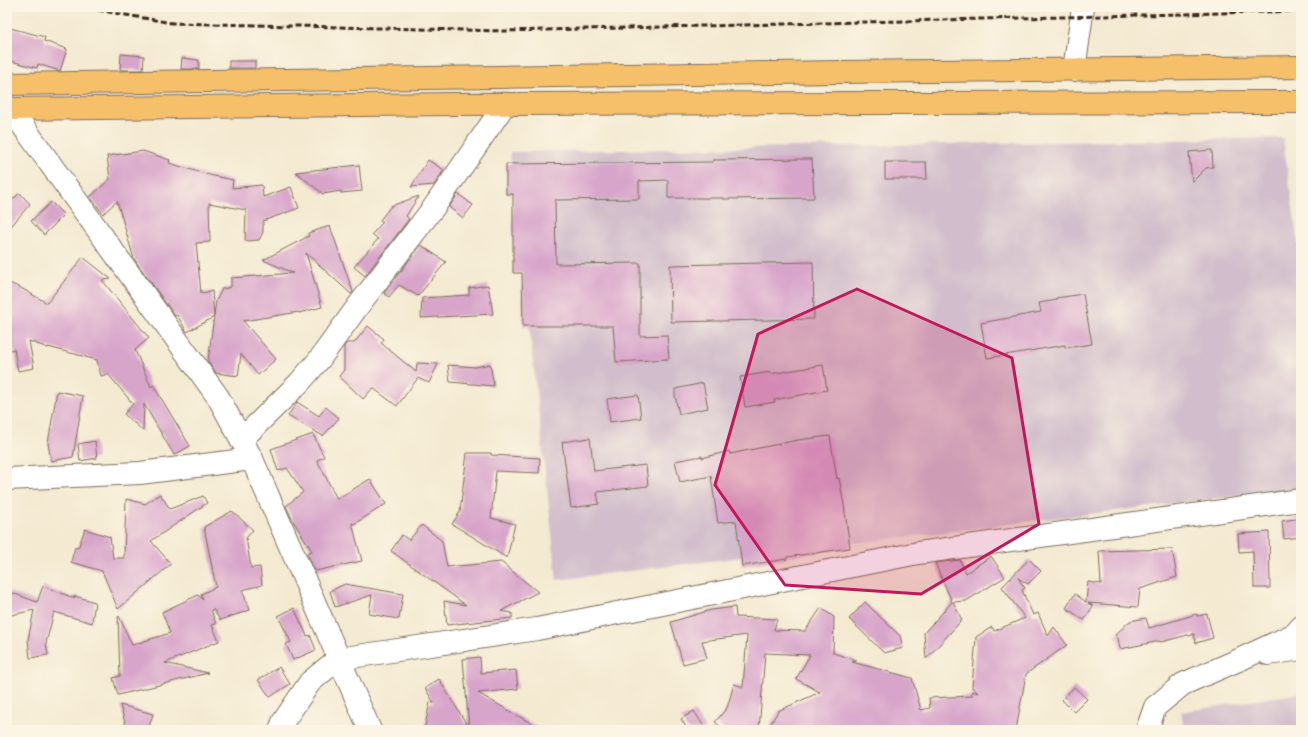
<svg xmlns="http://www.w3.org/2000/svg" width="1308" height="737" viewBox="0 0 1308 737" font-family="'IM FELL Great Primer',serif">
  <rect width="100%" height="100%" fill="#fcf5e5"/>
  <filter id="ink" filterUnits="userSpaceOnUse"><feTurbulence type="fractalNoise" baseFrequency=".025" numOctaves="2"/><feDisplacementMap in="SourceGraphic" scale="8" xChannelSelector="R" yChannelSelector="G"/><feConvolveMatrix kernelMatrix="1 2 1 2 8 2 1 2 1" color-interpolation-filters="sRGB"/></filter>
  <filter id="wash" filterUnits="userSpaceOnUse"><feTurbulence type="fractalNoise" baseFrequency=".012" numOctaves="4" result="noise"/><feDisplacementMap in="SourceGraphic" scale="16" xChannelSelector="R" yChannelSelector="G"/><feGaussianBlur stdDeviation="0.9" result="paint"/><feColorMatrix in="noise" values="0 0 0 0 0 0 0 0 0 0 0 0 0 0 0 0 0 1.4 0 .05"/><feComposite in="paint" operator="in"/></filter>
  <g filter="url(#wash)">
    <rect width="100%" height="100%" fill="#f4ead2"/>
    <g fill="#d1bdcb">
      <path d="M 1283,138 L 1301,266 L 1301,488 L 557,580 L 510,152 Z"/>
      <path d="M 1301,693 L 1301,730 L 1184,730 L 1181,712 Z"/>
    </g>
    <g id="blocks">
      <g fill="#d8a5ca">
        <path d="M 10,28 L 45,37 L 44,41 L 67,49 L 60,71 L 38,64 L 37,68 L 7,60 L 7,40 Z"/>
        <path d="M 121,54 L 144,56 L 143,70 L 120,70 Z"/>
        <path d="M 182,58 L 199,60 L 199,69 L 181,69 Z"/>
        <rect x="229" y="61" width="26" height="7"/>
        <path d="M 1212,150 L 1213,167 L 1206,168 L 1192,182 L 1189,152 Z"/>
        <path d="M 143,151 L 170,160 L 169,163 L 209,175 L 233,180 L 232,188 L 262,185 L 263,197 L 291,187 L 299,208 L 263,221 L 263,232 L 259,240 L 245,241 L 246,210 L 209,203 L 210,242 L 196,243 L 201,293 L 212,291 L 214,317 L 187,332 L 177,315 L 175,316 L 134,259 L 117,201 L 103,214 L 90,197 L 110,179 L 107,156 Z"/>
        <path d="M 812,159 L 814,198 L 723,199 L 723,198 L 668,198 L 668,180 L 639,181 L 639,199 L 555,200 L 556,264 L 640,263 L 640,336 L 667,335 L 669,359 L 616,362 L 613,326 L 523,326 L 522,273 L 513,273 L 513,194 L 506,194 L 506,164 L 713,162 L 713,160 Z"/>
        <path d="M 428,160 L 444,170 L 434,185 L 411,187 Z"/>
        <path d="M 885,162 L 926,162 L 927,179 L 885,179 Z"/>
        <path d="M 359,165 L 362,191 L 341,193 L 341,191 L 323,194 L 296,172 Z"/>
        <path d="M 20,193 L 30,204 L 7,231 L 7,204 Z"/>
        <path d="M 458,194 L 473,205 L 463,218 L 449,207 Z"/>
        <path d="M 419,196 L 406,216 L 409,219 L 365,276 L 354,267 L 378,239 L 372,234 L 383,222 L 380,220 L 391,206 Z"/>
        <path d="M 51,202 L 64,215 L 44,235 L 31,221 Z"/>
        <path d="M 330,226 L 353,292 L 351,294 L 306,253 L 322,307 L 299,313 L 299,312 L 243,321 L 276,359 L 258,375 L 241,354 L 238,376 L 216,373 L 208,361 L 216,301 L 222,289 L 231,287 L 231,278 L 293,273 L 263,260 L 309,236 L 308,233 Z"/>
        <path d="M 421,245 L 446,262 L 418,296 L 399,285 L 389,297 L 384,293 Z"/>
        <path d="M 83,257 L 111,279 L 102,280 L 149,338 L 135,350 L 151,387 L 153,385 L 190,446 L 174,455 L 144,404 L 143,431 L 124,414 L 133,404 L 108,374 L 101,376 L 97,360 L 48,347 L 48,348 L 29,341 L 34,368 L 18,371 L 14,349 L 7,351 L 7,282 L 21,288 L 47,303 Z"/>
        <path d="M 813,262 L 814,319 L 671,322 L 670,265 Z"/>
        <path d="M 488,285 L 493,314 L 421,318 L 422,298 L 469,295 L 469,288 Z"/>
        <path d="M 1083,294 L 1092,344 L 1065,348 L 1065,345 L 987,358 L 981,323 L 1041,312 L 1039,303 L 1057,300 L 1056,298 Z"/>
        <path d="M 368,326 L 384,339 L 381,343 L 416,372 L 417,363 L 438,364 L 429,383 L 418,378 L 397,406 L 373,388 L 363,399 L 339,376 L 344,370 L 344,346 L 347,343 L 354,343 Z"/>
        <path d="M 490,364 L 494,386 L 450,382 L 448,365 L 475,367 Z"/>
        <path d="M 823,365 L 827,390 L 774,400 L 775,402 L 745,407 L 740,377 L 770,372 L 770,374 Z"/>
        <path d="M 703,383 L 708,408 L 679,414 L 675,396 L 675,389 Z"/>
        <path d="M 57,391 L 83,396 L 73,457 L 51,461 L 48,443 Z"/>
        <path d="M 638,395 L 641,418 L 610,422 L 607,399 Z"/>
        <path d="M 297,402 L 319,416 L 326,407 L 339,418 L 323,436 L 288,416 Z"/>
        <path d="M 313,434 L 324,457 L 317,460 L 337,499 L 370,479 L 386,504 L 354,524 L 352,523 L 362,561 L 315,571 L 307,553 L 312,551 L 293,521 L 286,506 L 303,492 L 287,468 L 278,471 L 271,449 Z"/>
        <path d="M 830,436 L 837,479 L 839,478 L 844,505 L 850,548 L 787,557 L 787,559 L 742,566 L 736,521 L 718,523 L 711,476 L 680,482 L 675,461 L 702,456 L 702,458 L 729,451 L 730,454 L 798,440 Z"/>
        <path d="M 590,438 L 594,471 L 646,465 L 648,486 L 597,492 L 599,504 L 571,508 L 562,442 Z"/>
        <path d="M 95,441 L 97,458 L 80,461 L 78,444 Z"/>
        <path d="M 467,453 L 491,453 L 491,455 L 540,458 L 539,473 L 496,471 L 491,518 L 515,524 L 507,558 L 452,524 L 460,512 Z"/>
        <path d="M 160,494 L 170,509 L 203,496 L 207,503 L 151,541 L 171,564 L 118,609 L 102,571 L 71,562 L 75,547 L 78,548 L 85,529 L 110,537 L 113,558 L 124,558 L 126,499 L 145,504 Z"/>
        <path d="M 232,511 L 253,530 L 246,538 L 251,568 L 260,567 L 262,585 L 242,590 L 250,610 L 220,620 L 213,609 L 211,610 L 216,624 L 212,625 L 219,641 L 165,663 L 208,673 L 118,695 L 113,678 L 120,676 L 118,617 L 119,616 L 132,645 L 170,633 L 162,612 L 198,595 L 203,600 L 201,594 L 216,587 L 204,527 Z"/>
        <path d="M 1301,518 L 1301,537 L 1284,539 L 1282,521 Z"/>
        <path d="M 422,525 L 442,541 L 447,567 L 501,562 L 538,592 L 501,611 L 512,613 L 512,618 L 447,625 L 444,601 L 466,605 L 391,551 L 402,535 L 409,540 Z"/>
        <path d="M 1269,532 L 1270,588 L 1254,588 L 1253,551 L 1239,552 L 1238,534 Z"/>
        <path d="M 1172,549 L 1177,577 L 1140,589 L 1138,607 L 1088,603 L 1093,606 L 1084,620 L 1066,608 L 1075,594 L 1086,602 L 1088,582 L 1101,584 L 1099,551 Z"/>
        <path d="M 991,556 L 1005,577 L 966,601 L 953,602 L 962,620 L 926,659 L 924,633 L 952,602 L 935,563 L 960,560 L 966,573 Z"/>
        <path d="M 1029,559 L 1041,571 L 1028,584 L 1018,578 L 1025,588 L 1022,590 L 1033,615 L 1038,613 L 1048,636 L 1054,627 L 1067,645 L 1026,674 L 1016,730 L 767,730 L 778,711 L 820,692 L 796,679 L 810,655 L 765,653 L 759,730 L 725,730 L 715,722 L 727,708 L 734,684 L 743,687 L 747,635 L 702,641 L 707,658 L 683,664 L 671,622 L 711,610 L 735,607 L 736,617 L 777,619 L 774,630 L 805,631 L 821,608 L 834,617 L 833,653 L 857,660 L 852,662 L 912,678 L 921,710 L 930,708 L 929,698 L 972,696 L 972,691 L 978,693 L 972,687 L 976,637 L 992,627 L 994,631 L 1025,618 L 1002,587 Z"/>
        <path d="M 345,584 L 403,594 L 399,619 L 369,614 L 372,595 L 335,607 L 330,591 Z"/>
        <path d="M 43,586 L 74,598 L 75,596 L 95,602 L 92,623 L 54,612 L 46,643 L 48,655 L 30,658 L 28,640 L 34,610 L 7,616 L 7,591 L 37,602 Z"/>
        <path d="M 865,602 L 900,636 L 903,648 L 884,653 L 849,619 Z"/>
        <path d="M 294,608 L 307,636 L 310,635 L 316,650 L 293,660 L 286,644 L 291,642 L 278,616 Z"/>
        <path d="M 1197,614 L 1197,616 L 1207,614 L 1213,638 L 1196,643 L 1194,634 L 1189,636 L 1188,635 L 1161,642 L 1160,641 L 1120,649 L 1118,638 L 1115,635 L 1130,621 L 1146,618 L 1149,628 Z"/>
        <path d="M 480,657 L 481,673 L 516,670 L 518,689 L 478,693 L 543,730 L 507,730 L 503,728 L 471,730 L 424,730 L 430,702 L 434,703 L 425,688 L 439,679 L 469,728 L 463,659 Z"/>
        <path d="M 279,667 L 290,684 L 270,697 L 258,680 Z"/>
        <path d="M 1074,687 L 1087,699 L 1074,712 L 1062,700 Z"/>
        <path d="M 120,705 L 153,714 L 148,730 L 127,730 Z"/>
        <path d="M 694,711 L 706,730 L 688,730 L 681,719 Z"/>
      </g>
    </g>
  </g>
  <g filter="url(#ink)">
    <use href="#blocks" fill-opacity="0" stroke="#7c6d5d" stroke-width="1"/>
    <g fill="none" stroke-linecap="round" stroke-linejoin="round">
      <g stroke="#7c6d5d" stroke-width="24">
        <g id="minor">
          <path d="M 1074,70 L 1083,7"/>
          <path d="M 10,108 L 218,397 L 252,459 L 370,730"/>
          <path d="M 241,440 L 299,383 L 319,360 L 358,306 L 434,207 L 505,104"/>
          <path d="M 7,479 L 140,473 L 252,459"/>
          <path d="M 1268,654 L 1301,649"/>
          <path d="M 280,730 L 283,722 L 310,682 L 338,659 L 537,629 L 918,553 L 1301,500"/>
          <path d="M 1147,730 L 1155,707 L 1183,684 L 1241,659 L 1295,634 L 1301,627"/>
        </g>
      </g>
      <g stroke="#7c6d5d" stroke-width="24">
        <g id="highway">
          <path d="M 7,84 L 840,72 L 1301,67"/>
          <path d="M 7,109 L 453,104 L 1301,102"/>
        </g>
      </g>
      <use href="#minor" stroke="#fff" stroke-width="22"/>
      <use href="#highway" stroke="#f6c06b" stroke-width="22"/>
      <path stroke="#3b2a1e" stroke-width="3" stroke-dasharray="6 3" stroke-linecap="butt" d="M 80,7 L 172,23 L 504,31 L 1301,11"/>
    </g>
  </g>
  <path fill="#c2185b" fill-opacity="0.2" stroke="#c2185b" stroke-width="3" stroke-linejoin="round" d="M 857,289 L 1012,358 L 1039,524 L 921,594 L 785,585 L 715,485 L 758,334 Z"/>
  <rect width="1308" height="737" fill="none" stroke="#fcf5e5" stroke-width="24"/>
</svg>
